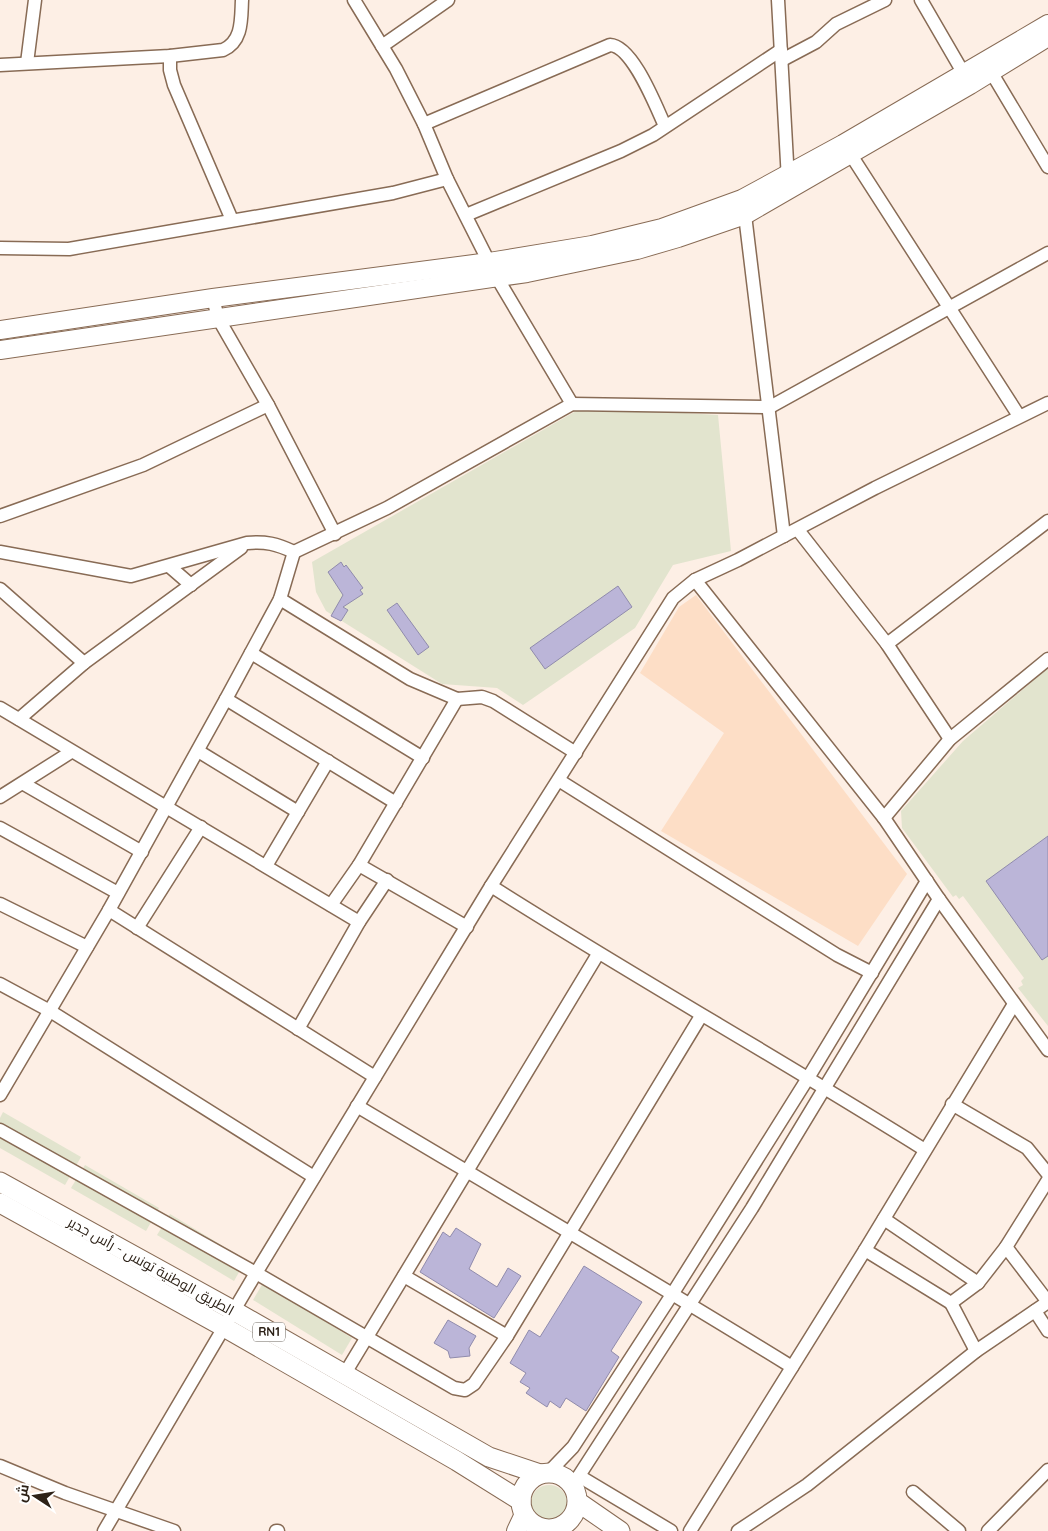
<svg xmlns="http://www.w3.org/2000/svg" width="1048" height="1531" viewBox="0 0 1048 1531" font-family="Quicksand,Cairo,sans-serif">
  <rect width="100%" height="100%" fill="#fdefe5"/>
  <path fill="#fddec6" d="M 696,595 L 907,874 L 858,946 L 661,831 L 724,733 L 640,673 L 679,607 Z"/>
  <g fill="#e2e4ce">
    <path d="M 583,407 L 718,415 L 731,551 L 673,565 L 635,628 L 523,705 L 497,688 L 442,684 L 326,611 L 316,592 L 312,562 Z"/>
    <path d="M 1048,668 L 1048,1026 L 1018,988 L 1023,985 L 1021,981 L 1024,978 L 963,896 L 959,899 L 956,895 L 953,897 L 902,828 L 901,811 L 963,741 Z"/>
    <path d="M 3,1112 L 81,1157 L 65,1185 L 0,1148 L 0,1118 Z"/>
    <path d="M 85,1165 L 159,1208 L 146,1231 L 71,1188 Z"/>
    <path d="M 170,1214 L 246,1260 L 234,1281 L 157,1235 Z"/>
    <path d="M 263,1283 L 352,1338 L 342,1355 L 253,1300 Z"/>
    <circle cx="549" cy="1503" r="18"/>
  </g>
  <g fill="#bbb5d8" stroke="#908bac">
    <path d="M 341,562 L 344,567 L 346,565 L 363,588 L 360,590 L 363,594 L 343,607 L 348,610 L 341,621 L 331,616 L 343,595 L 328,572 Z"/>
    <path d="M 618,586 L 632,607 L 545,669 L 530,648 Z"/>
    <path d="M 397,603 L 429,647 L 418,655 L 387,610 Z"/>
    <path d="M 1048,836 L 1048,956 L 1042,960 L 986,881 Z"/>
    <path d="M 456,1228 L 481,1244 L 469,1269 L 497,1287 L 508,1268 L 521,1276 L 494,1318 L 420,1272 L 443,1232 L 450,1237 Z"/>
    <path d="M 584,1266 L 642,1302 L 611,1351 L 619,1357 L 586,1411 L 566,1398 L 560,1408 L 550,1401 L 547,1407 L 526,1393 L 530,1388 L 520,1382 L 526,1373 L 510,1363 L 529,1330 L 540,1337 Z"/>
    <path d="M 448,1320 L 476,1336 L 469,1348 L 470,1356 L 450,1358 L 448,1351 L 434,1343 Z"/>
  </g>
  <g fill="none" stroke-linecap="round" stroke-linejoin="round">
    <g stroke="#886b55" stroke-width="15">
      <g id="street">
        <path d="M 354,0 L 396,69 L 424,124 L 447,179 L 496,276 L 572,404"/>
        <path d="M 778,0 L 788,180"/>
        <path d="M 921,0 L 968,81"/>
        <path d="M 382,46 L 448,0"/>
        <path d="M 170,56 L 170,70 L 174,85 L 232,220"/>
        <path d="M 782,60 L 816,42 L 836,24 L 885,0"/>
        <path d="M 27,63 L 35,0"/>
        <path d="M 0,65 L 170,56 L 223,50 C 243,41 241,19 242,0"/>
        <path d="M 987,65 L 1048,167"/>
        <path d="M 424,124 L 610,45 C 633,46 656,107 665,126"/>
        <path d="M 851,155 L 1019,416"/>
        <path d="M 466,215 L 621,151 L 653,135 L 781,50"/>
        <path d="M 745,215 L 784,536"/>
        <path d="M 0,248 L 69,249 L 393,193 L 447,179"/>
        <path d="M 213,298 L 218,318 L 268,405 L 335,534"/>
        <path d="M 0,516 L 143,465 L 268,405"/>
        <path d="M 798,530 L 887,644 L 950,739"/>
        <path d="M 0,552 L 131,576 L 247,543 C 265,541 277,544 294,552 L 387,508 L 572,404 L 770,407 L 1048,253"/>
        <path d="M 169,566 L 191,585"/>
        <path d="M 695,580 L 884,818 L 939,899 L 1048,1050"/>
        <path d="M 0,589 L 84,663"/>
        <path d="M 280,599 L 410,679 L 457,699 L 482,697 L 493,701 L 576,753"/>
        <path d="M 887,644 L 1048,521"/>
        <path d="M 251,653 L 423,758"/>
        <path d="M 226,699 L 396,803"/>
        <path d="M 0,708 L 359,922"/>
        <path d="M 19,719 L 84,663 L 241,548"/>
        <path d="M 198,751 L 298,812"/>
        <path d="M 560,781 L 837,955 L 872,973"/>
        <path d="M 24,784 L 142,852"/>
        <path d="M 0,797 L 71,752"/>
        <path d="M 884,818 L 950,739 L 1048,659"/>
        <path d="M 0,828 L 118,893"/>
        <path d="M 359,865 L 467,927"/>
        <path d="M 266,866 L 328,761"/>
        <path d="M 491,886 C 634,977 782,1060 925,1150"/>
        <path d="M 0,904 L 87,947"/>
        <path d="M 331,905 L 359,865 L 457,699"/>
        <path d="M 109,910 L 375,1077"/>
        <path d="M 137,928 L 201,827"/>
        <path d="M 0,984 L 50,1011 L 314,1177"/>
        <path d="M 298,1029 L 359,922 L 387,880"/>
        <path d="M 0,1095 L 109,910 L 226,699 L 280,599 L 294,552"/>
        <path d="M 952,1104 L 1027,1148 L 1048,1174"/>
        <path d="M 357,1106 C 503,1193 648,1278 792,1367"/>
        <path d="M 0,1130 L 256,1273 L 454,1388 L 465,1390 L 474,1384 L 507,1336 L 701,1016"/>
        <path d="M 884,1219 L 978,1283"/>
        <path d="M 1006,1247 L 1048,1302"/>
        <path d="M 865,1250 L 951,1303"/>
        <path d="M 404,1276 L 507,1336"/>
        <path d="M 1035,1311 L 1048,1331"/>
        <path d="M 976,1351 L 951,1303 L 978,1283 L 1006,1247 L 1048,1180"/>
        <path d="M 344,1375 L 598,954"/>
        <path d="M 0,1466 L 65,1493 L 174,1531"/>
        <path d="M 549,1472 L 573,1447 L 673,1293 L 808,1078 L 927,881"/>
        <path d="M 579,1476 L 671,1531"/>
        <path d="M 573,1485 L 752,1208 L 939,899"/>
        <path d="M 913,1492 L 959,1531"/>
        <path d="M 104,1531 L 256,1273 L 491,886 L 673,598 L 695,580 L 738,560 L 875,488 L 1048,403"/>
        <path d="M 276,1531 L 278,1531"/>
        <path d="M 690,1531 L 865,1250 L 1014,1004"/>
        <path d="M 738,1531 L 807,1485 L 976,1351 L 1048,1302"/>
        <path d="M 988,1531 L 1048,1470"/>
      </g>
    </g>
    <g stroke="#886b55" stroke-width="20">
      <g id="secondary">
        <path d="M 0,330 L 213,298 L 489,262 L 592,245 L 662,228 L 742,199 L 843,144 L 1048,24"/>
        <path d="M 0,350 L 527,273 L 637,250 L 678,238 L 745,215 L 970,85 L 1048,37"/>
        <path d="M 516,1531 L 524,1514"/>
        <path d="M 548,1531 L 549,1530"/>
      </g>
    </g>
    <g stroke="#886b55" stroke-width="21">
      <g id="primary">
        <path d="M 0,1182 L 234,1311 L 489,1457 L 540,1474"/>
        <path d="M 0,1203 L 224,1327 L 457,1461 L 521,1501"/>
        <circle cx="549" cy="1501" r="28"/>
        <path d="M 578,1502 L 620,1531"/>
      </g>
    </g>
    <use href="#street" stroke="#fff" stroke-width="12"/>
    <use href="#secondary" stroke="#fff" stroke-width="18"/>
    <use href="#primary" stroke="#fff" stroke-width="19"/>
  </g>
  <g text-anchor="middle" stroke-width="4" stroke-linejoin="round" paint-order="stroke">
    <rect fill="#fff" stroke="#6b645d" stroke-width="1" x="253" y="1322.5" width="32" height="19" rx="4"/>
    <g font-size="12" font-weight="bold" fill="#2c2117">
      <text x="269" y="1336">RN1</text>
    </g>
    <g font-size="14" fill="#2c2117" stroke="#fff">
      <text transform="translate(151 1266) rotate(29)" y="5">الطريق الوطنية تونس - رأس جدير</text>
    </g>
  </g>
  <g transform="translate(35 1496) rotate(282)" stroke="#ffffff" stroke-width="4" paint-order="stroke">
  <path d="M0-4L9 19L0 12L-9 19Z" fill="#2c2117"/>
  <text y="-8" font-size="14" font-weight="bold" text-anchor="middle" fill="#2c2117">ش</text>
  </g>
</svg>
